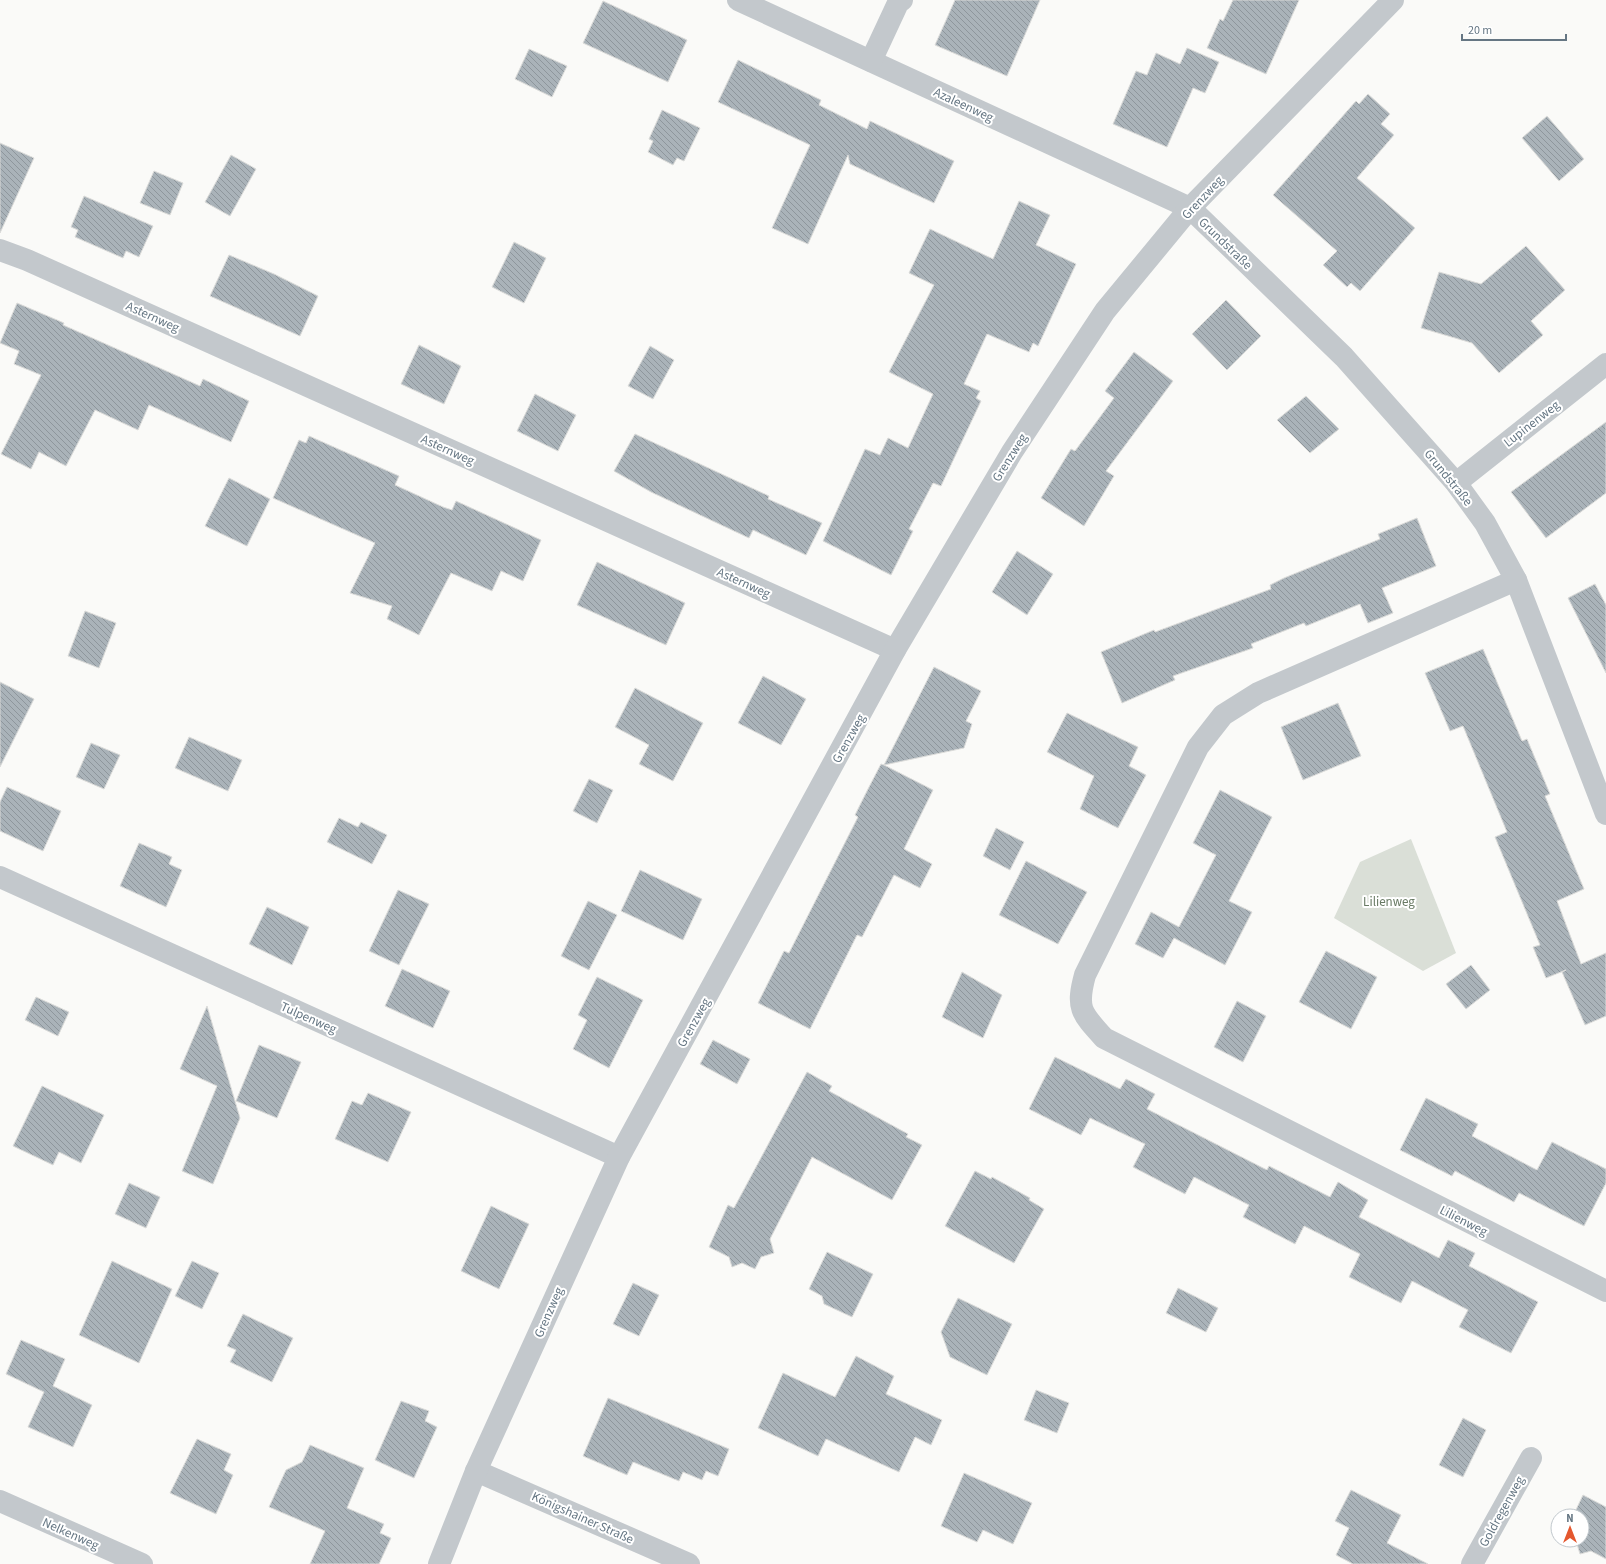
<svg xmlns="http://www.w3.org/2000/svg" width="1606" height="1564" viewBox="0 0 1606 1564" font-family="'Source Sans 3',sans-serif">
  <defs>
    <pattern id="building-back-hatch" width="6" height="6" patternUnits="userSpaceOnUse"><rect width="6" height="6" fill="#aab3b9"/><path d="M-1 5l2 2M0 0l6 6M5-1l2 2" fill="none" stroke="#8e969c"/></pattern>
  </defs>
  <rect width="100%" height="100%" fill="#fafaf8"/>
  <path fill="#dadfd7" d="M 1411,839 L 1456,953 L 1423,971 L 1334,918 L 1360,862 Z"/>
  <g fill="url(#building-back-hatch)" stroke="#dcdcda">
    <path d="M 955,0 L 1040,0 L 1007,76 L 935,45 Z"/>
    <path d="M 1233,0 L 1299,0 L 1266,74 L 1207,48 L 1220,19 L 1223,21 Z"/>
    <path d="M 603,1 L 687,40 L 668,82 L 583,43 Z"/>
    <path d="M 1187,48 L 1219,62 L 1205,93 L 1193,88 L 1167,147 L 1113,124 L 1136,71 L 1147,75 L 1156,53 L 1180,64 Z"/>
    <path d="M 529,49 L 567,66 L 552,97 L 515,79 Z"/>
    <path d="M 738,60 L 821,100 L 819,105 L 867,129 L 870,121 L 954,161 L 934,203 L 850,164 L 848,155 L 808,244 L 772,228 L 810,145 L 718,102 Z"/>
    <path d="M 1368,94 L 1390,114 L 1381,124 L 1394,135 L 1357,178 L 1415,228 L 1360,291 L 1351,283 L 1347,287 L 1323,265 L 1337,251 L 1273,195 L 1356,101 L 1359,104 Z"/>
    <path d="M 662,110 L 700,128 L 684,161 L 677,158 L 673,165 L 648,152 L 653,141 L 649,139 Z"/>
    <path d="M 1547,116 L 1584,159 L 1559,181 L 1522,138 Z"/>
    <path d="M 0,143 L 34,158 L 0,233 Z"/>
    <path d="M 231,155 L 256,169 L 230,216 L 205,202 Z"/>
    <path d="M 154,171 L 183,183 L 170,215 L 140,203 Z"/>
    <path d="M 84,196 L 153,226 L 139,257 L 126,251 L 123,258 L 75,237 L 78,230 L 71,227 Z"/>
    <path d="M 1019,201 L 1050,215 L 1036,245 L 1076,264 L 1038,346 L 1033,343 L 1029,352 L 987,334 L 964,384 L 980,391 L 976,398 L 981,401 L 941,486 L 933,483 L 909,529 L 913,531 L 891,575 L 823,541 L 865,449 L 880,455 L 888,438 L 908,448 L 933,394 L 889,372 L 934,285 L 909,273 L 930,229 L 993,259 Z"/>
    <path d="M 514,242 L 546,258 L 524,303 L 492,287 Z"/>
    <path d="M 1526,246 L 1565,290 L 1531,321 L 1543,335 L 1499,373 L 1472,343 L 1421,328 L 1439,272 L 1481,284 Z"/>
    <path d="M 229,255 L 274,274 L 318,296 L 300,336 L 210,296 Z"/>
    <path d="M 1226,300 L 1261,336 L 1227,370 L 1192,334 Z"/>
    <path d="M 17,303 L 64,323 L 63,325 L 200,386 L 203,379 L 249,401 L 231,442 L 149,405 L 138,430 L 95,410 L 66,466 L 39,452 L 31,469 L 1,454 L 41,375 L 14,364 L 19,351 L 0,343 Z"/>
    <path d="M 419,345 L 461,366 L 444,404 L 401,384 Z"/>
    <path d="M 650,346 L 674,360 L 653,399 L 628,386 Z"/>
    <path d="M 1134,352 L 1173,381 L 1106,471 L 1114,476 L 1084,526 L 1041,498 L 1071,449 L 1075,451 L 1114,398 L 1105,391 Z"/>
    <path d="M 535,394 L 576,415 L 558,451 L 517,431 Z"/>
    <path d="M 1306,396 L 1339,429 L 1310,453 L 1277,420 Z"/>
    <path d="M 1606,422 L 1606,493 L 1546,538 L 1511,492 Z"/>
    <path d="M 635,434 L 769,496 L 768,499 L 822,523 L 806,555 L 753,530 L 749,538 L 651,492 L 614,471 Z"/>
    <path d="M 309,436 L 399,476 L 395,485 L 443,507 L 452,510 L 456,501 L 541,540 L 523,581 L 501,571 L 492,591 L 451,573 L 419,635 L 387,619 L 392,606 L 350,593 L 375,543 L 273,498 L 299,440 L 306,443 Z"/>
    <path d="M 229,478 L 270,499 L 247,546 L 205,526 Z"/>
    <path d="M 1417,518 L 1436,566 L 1382,588 L 1393,613 L 1368,623 L 1360,604 L 1306,626 L 1304,623 L 1251,644 L 1253,648 L 1173,676 L 1175,680 L 1122,703 L 1101,652 L 1154,630 L 1155,632 L 1271,589 L 1270,585 L 1284,578 L 1380,539 L 1378,534 Z"/>
    <path d="M 1017,551 L 1053,574 L 1027,615 L 992,592 Z"/>
    <path d="M 597,562 L 685,603 L 666,645 L 577,605 Z"/>
    <path d="M 1595,584 L 1606,605 L 1606,673 L 1568,598 Z"/>
    <path d="M 85,611 L 116,623 L 99,668 L 68,656 Z"/>
    <path d="M 1483,649 L 1522,741 L 1527,739 L 1550,794 L 1545,796 L 1584,889 L 1557,901 L 1581,964 L 1606,953 L 1606,1016 L 1585,1025 L 1562,972 L 1566,970 L 1546,978 L 1533,947 L 1540,945 L 1495,837 L 1507,832 L 1463,726 L 1450,731 L 1425,673 Z"/>
    <path d="M 934,667 L 981,691 L 966,721 L 972,724 L 964,748 L 884,765 L 933,790 L 904,849 L 932,864 L 920,888 L 894,875 L 862,937 L 857,935 L 810,1029 L 758,1003 L 784,951 L 789,953 L 858,817 L 855,815 L 868,789 L 881,764 L 884,765 Z"/>
    <path d="M 763,676 L 806,699 L 781,745 L 738,723 Z"/>
    <path d="M 0,682 L 34,699 L 0,767 Z"/>
    <path d="M 635,688 L 703,723 L 673,781 L 639,764 L 649,745 L 615,727 Z"/>
    <path d="M 1338,703 L 1361,756 L 1303,780 L 1281,727 Z"/>
    <path d="M 1067,713 L 1138,747 L 1129,766 L 1146,775 L 1118,828 L 1080,809 L 1094,776 L 1047,752 Z"/>
    <path d="M 189,737 L 242,760 L 228,791 L 175,768 Z"/>
    <path d="M 91,743 L 120,755 L 104,789 L 76,777 Z"/>
    <path d="M 589,779 L 613,790 L 597,823 L 573,811 Z"/>
    <path d="M 7,787 L 61,811 L 43,851 L 0,831 L 0,802 Z"/>
    <path d="M 1220,790 L 1272,817 L 1229,901 L 1252,912 L 1225,965 L 1174,938 L 1163,958 L 1135,944 L 1151,912 L 1179,927 L 1216,855 L 1193,843 Z"/>
    <path d="M 339,818 L 358,827 L 361,822 L 387,835 L 372,864 L 327,842 Z"/>
    <path d="M 996,828 L 1024,842 L 1010,870 L 983,856 Z"/>
    <path d="M 139,843 L 172,857 L 169,864 L 182,870 L 166,907 L 120,886 Z"/>
    <path d="M 1026,861 L 1087,892 L 1058,944 L 999,915 Z"/>
    <path d="M 640,870 L 702,899 L 683,940 L 621,911 Z"/>
    <path d="M 398,890 L 429,904 L 399,965 L 369,951 Z"/>
    <path d="M 588,901 L 617,915 L 589,970 L 561,956 Z"/>
    <path d="M 267,907 L 309,927 L 292,965 L 249,944 Z"/>
    <path d="M 1326,951 L 1377,977 L 1351,1029 L 1299,1002 Z"/>
    <path d="M 1471,965 L 1490,990 L 1466,1009 L 1446,984 Z"/>
    <path d="M 402,969 L 450,991 L 433,1028 L 385,1006 Z"/>
    <path d="M 962,972 L 1002,995 L 983,1038 L 942,1017 Z"/>
    <path d="M 597,977 L 643,1000 L 609,1068 L 573,1049 L 587,1020 L 578,1015 Z"/>
    <path d="M 36,997 L 69,1012 L 58,1036 L 25,1020 Z"/>
    <path d="M 1237,1001 L 1266,1016 L 1243,1062 L 1214,1047 Z"/>
    <path d="M 207,1006 L 240,1118 L 213,1184 L 182,1171 L 217,1086 L 180,1069 Z"/>
    <path d="M 713,1040 L 750,1059 L 737,1084 L 700,1064 Z"/>
    <path d="M 259,1045 L 301,1062 L 277,1118 L 236,1101 Z"/>
    <path d="M 1055,1057 L 1120,1089 L 1126,1079 L 1155,1094 L 1147,1109 L 1267,1170 L 1269,1166 L 1330,1197 L 1338,1182 L 1368,1200 L 1359,1217 L 1439,1258 L 1448,1240 L 1475,1253 L 1469,1266 L 1538,1302 L 1511,1353 L 1459,1327 L 1468,1310 L 1412,1281 L 1401,1303 L 1349,1277 L 1360,1254 L 1304,1226 L 1295,1244 L 1243,1217 L 1249,1205 L 1194,1177 L 1185,1194 L 1133,1167 L 1145,1144 L 1090,1118 L 1081,1135 L 1029,1109 Z"/>
    <path d="M 807,1072 L 832,1086 L 829,1091 L 908,1134 L 906,1137 L 922,1145 L 892,1200 L 812,1157 L 770,1239 L 774,1253 L 761,1257 L 755,1269 L 742,1263 L 732,1267 L 729,1257 L 709,1247 L 728,1205 L 734,1208 Z"/>
    <path d="M 42,1086 L 104,1115 L 81,1163 L 59,1152 L 53,1165 L 13,1146 Z"/>
    <path d="M 368,1093 L 411,1112 L 388,1162 L 335,1139 L 352,1101 L 362,1105 Z"/>
    <path d="M 1426,1098 L 1478,1124 L 1472,1136 L 1537,1170 L 1552,1142 L 1606,1169 L 1606,1183 L 1584,1226 L 1519,1193 L 1514,1202 L 1455,1171 L 1452,1176 L 1400,1150 Z"/>
    <path d="M 975,1171 L 991,1179 L 992,1177 L 1030,1198 L 1029,1200 L 1044,1209 L 1014,1263 L 945,1226 Z"/>
    <path d="M 129,1183 L 160,1197 L 146,1228 L 115,1214 Z"/>
    <path d="M 491,1206 L 529,1224 L 499,1289 L 461,1271 Z"/>
    <path d="M 827,1252 L 873,1274 L 852,1317 L 824,1304 L 822,1296 L 809,1289 Z"/>
    <path d="M 112,1261 L 172,1289 L 139,1363 L 79,1335 Z"/>
    <path d="M 192,1261 L 219,1273 L 202,1309 L 175,1296 Z"/>
    <path d="M 633,1283 L 659,1295 L 639,1336 L 613,1324 Z"/>
    <path d="M 1178,1288 L 1218,1308 L 1206,1332 L 1166,1313 Z"/>
    <path d="M 958,1298 L 1012,1324 L 987,1375 L 950,1357 L 941,1332 Z"/>
    <path d="M 243,1314 L 293,1338 L 272,1382 L 230,1362 L 236,1350 L 227,1346 Z"/>
    <path d="M 21,1340 L 65,1359 L 53,1386 L 92,1405 L 73,1447 L 28,1427 L 44,1392 L 6,1374 Z"/>
    <path d="M 856,1356 L 894,1376 L 886,1394 L 942,1420 L 931,1445 L 915,1437 L 899,1472 L 826,1439 L 818,1456 L 758,1428 L 783,1373 L 835,1397 Z"/>
    <path d="M 1036,1390 L 1069,1403 L 1057,1433 L 1024,1420 Z"/>
    <path d="M 608,1398 L 729,1449 L 718,1476 L 706,1471 L 702,1480 L 683,1472 L 679,1481 L 633,1462 L 627,1475 L 583,1456 Z"/>
    <path d="M 401,1401 L 429,1411 L 425,1421 L 437,1427 L 414,1478 L 375,1460 Z"/>
    <path d="M 1463,1418 L 1486,1430 L 1463,1477 L 1439,1465 Z"/>
    <path d="M 197,1439 L 231,1454 L 224,1470 L 233,1475 L 216,1514 L 170,1493 Z"/>
    <path d="M 310,1445 L 364,1468 L 347,1508 L 384,1524 L 380,1533 L 391,1538 L 379,1564 L 310,1564 L 325,1531 L 269,1507 L 286,1470 L 302,1462 Z"/>
    <path d="M 964,1473 L 1032,1503 L 1013,1544 L 983,1530 L 977,1542 L 941,1526 Z"/>
    <path d="M 1351,1490 L 1401,1515 L 1387,1543 L 1428,1564 L 1353,1564 L 1336,1555 L 1349,1528 L 1335,1521 Z"/>
    <path d="M 1583,1495 L 1606,1507 L 1606,1559 L 1591,1551 L 1580,1554 L 1577,1544 L 1569,1540 L 1582,1540 L 1582,1516 L 1573,1516 Z"/>
  </g>
  <g fill="none" stroke-linecap="round" stroke-linejoin="round">
    <g stroke="#c3c8cc" stroke-width="22">
      <path d="M 738,0 L 1190,208 L 1344,357 L 1456,483 L 1485,523 L 1516,580 L 1606,814"/>
      <path d="M 871,61 L 898,3 L 902,0"/>
      <path d="M 0,250 L 27,260 L 895,650"/>
      <path d="M 1456,483 L 1606,364"/>
      <path d="M 1516,580 L 1258,693 L 1223,715 L 1198,747 L 1085,975 C 1076,1008 1081,1013 1104,1038 L 1606,1291"/>
      <path d="M 0,877 L 619,1157"/>
      <path d="M 476,1471 L 689,1564"/>
      <path d="M 0,1501 L 142,1564"/>
      <path d="M 439,1564 L 476,1471 L 619,1157 L 895,650 L 1012,452 L 1105,311 L 1190,208 L 1393,0"/>
      <path d="M 1472,1564 L 1531,1458"/>
    </g>
  </g>
  <g text-anchor="middle" stroke-width="4" stroke-linejoin="round" paint-order="stroke">
    <g font-size="13" fill="#657683" stroke="#fff">
      <text transform="translate(964 104) rotate(25)" y="5">Azaleenweg</text>
      <text transform="translate(1202 197) rotate(-47)" y="5">Grenzweg</text>
      <text transform="translate(1226 243) rotate(44)" y="5">Grundstraße</text>
      <text transform="translate(153 316) rotate(24)" y="5">Asternweg</text>
      <text transform="translate(1531 423) rotate(-38)" y="5">Lupinenweg</text>
      <text transform="translate(448 449) rotate(24)" y="5">Asternweg</text>
      <text transform="translate(1009 457) rotate(-58)" y="5">Grenzweg</text>
      <text transform="translate(1449 477) rotate(51)" y="5">Grundstraße</text>
      <text transform="translate(744 582) rotate(24)" y="5">Asternweg</text>
      <text transform="translate(848 738) rotate(-61)" y="5">Grenzweg</text>
      <text transform="translate(309 1017) rotate(24)" y="5">Tulpenweg</text>
      <text transform="translate(693 1022) rotate(-61)" y="5">Grenzweg</text>
      <text transform="translate(1464 1220) rotate(27)" y="5">Lilienweg</text>
      <text transform="translate(548 1312) rotate(-66)" y="5">Grenzweg</text>
      <text transform="translate(1501 1511) rotate(-61)" y="5">Goldregenweg</text>
      <text transform="translate(583 1517) rotate(24)" y="5">Königshainer Straße</text>
      <text transform="translate(71 1533) rotate(24)" y="5">Nelkenweg</text>
    </g>
    <g font-size="13" fill="#687a64" stroke="#fff">
      <text x="1389" y="906">Lilienweg</text>
    </g>
  </g>
  <g transform="translate(1570 1528)"><circle r="19" fill="#ffffff" stroke="#c1c8cd"/>
  <path d="M0-3L7 15L0 10L-7 15Z" fill="#e4572e"/>
  <text y="-6" font-size="11" font-weight="bold" text-anchor="middle" fill="#657683">N</text>
  </g>
  <path d="M1462 34v6h104v-6" fill="none" stroke="#657683" stroke-width="2"/>
  <text x="1468" y="34" font-size="12" fill="#657683" stroke="#ffffff" stroke-width="3" paint-order="stroke">20 m</text>
</svg>
